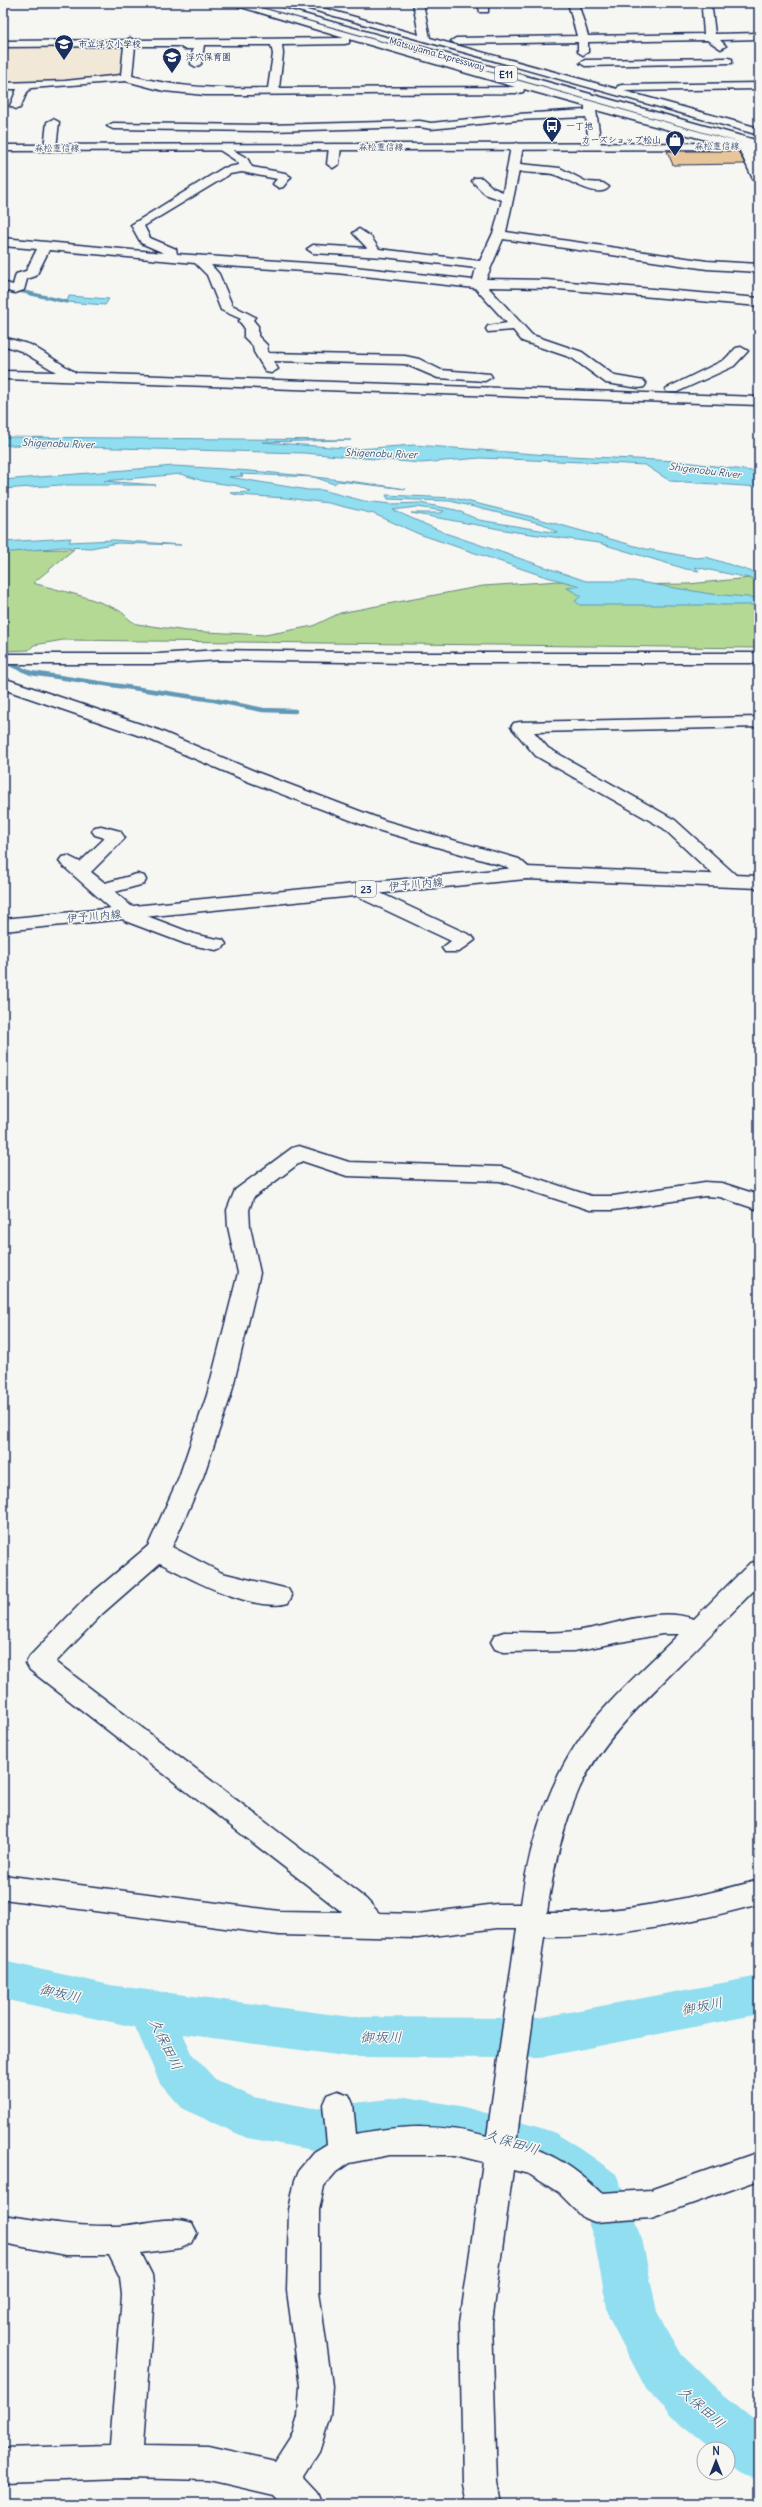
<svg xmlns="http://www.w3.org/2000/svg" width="762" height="2507" viewBox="0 0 762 2507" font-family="Delius,'Klee One',sans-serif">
  <rect width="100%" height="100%" fill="#f6f6f2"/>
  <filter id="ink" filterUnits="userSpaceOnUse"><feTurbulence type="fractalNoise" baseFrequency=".025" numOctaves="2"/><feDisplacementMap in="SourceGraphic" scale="8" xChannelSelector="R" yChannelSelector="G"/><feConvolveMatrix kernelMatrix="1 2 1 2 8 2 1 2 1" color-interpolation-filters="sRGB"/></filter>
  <g filter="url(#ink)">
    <path fill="#f2e8d8" d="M 3,45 L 128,45 L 123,77 L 88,81 L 3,84 Z"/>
    <path fill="#b3d995" stroke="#67847a" d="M 74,549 L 33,583 C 61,591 93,597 120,611 C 126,615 129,621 137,624 L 187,631 L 265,635 L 313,626 L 340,613 L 483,586 L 560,581 L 611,585 L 689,584 L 759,577 L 759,648 L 63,640 L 34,645 L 29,650 L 3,651 L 3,550 Z"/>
    <g fill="#90deef" stroke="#6198b5">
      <path d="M 69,296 L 109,299 L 105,305 L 67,302 Z"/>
      <path d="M 3,437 L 351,440 L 262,442 L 358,449 L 414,445 L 548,455 L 678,461 L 759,472 L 759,487 L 670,481 L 645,465 L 608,463 L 480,458 L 421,463 L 304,453 L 3,445 Z"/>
      <path d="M 174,466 C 252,470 329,477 406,489 L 338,481 L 334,484 L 314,477 L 240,474 L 243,476 L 229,477 L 308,490 L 322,490 L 364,501 L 391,504 L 420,503 L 456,510 L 479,520 L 558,533 L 543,524 L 450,501 L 388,499 L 386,495 L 454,498 L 532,517 L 646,549 L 696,558 L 706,557 L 759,574 L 759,580 L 695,567 L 699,571 L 686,569 L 599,543 L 516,532 L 411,513 L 441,513 L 444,511 L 417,507 L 393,510 L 445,533 L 586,581 L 634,581 L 711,594 L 759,598 L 759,605 L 580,605 L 575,601 L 581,596 L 567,588 L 580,586 L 543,576 L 419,534 L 374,514 L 328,503 L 286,498 L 238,495 L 230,493 L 251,492 L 238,486 L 203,481 L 181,474 L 104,481 L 156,485 L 60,485 L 3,489 L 3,480 Z"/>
      <path d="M 71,538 L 69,542 L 114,540 L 181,545 L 117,543 L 91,548 L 62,547 L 3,553 L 3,542 Z"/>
    </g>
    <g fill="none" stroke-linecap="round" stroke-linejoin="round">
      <path stroke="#6198b5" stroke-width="3" d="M 18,291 L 33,294"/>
      <g stroke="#6198b5" stroke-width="3.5">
        <path d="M 28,293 L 67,302"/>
        <path d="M 3,662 L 17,667"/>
      </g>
      <path stroke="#6198b5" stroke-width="4.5" d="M 14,666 L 31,673 L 214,700 L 263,710 L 295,711"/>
      <path fill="#90deef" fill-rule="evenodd" d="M 3,1961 L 110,1985 L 351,2017 L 538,2018 L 759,1976 L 759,2014 L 538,2058 L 351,2057 L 183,2034 L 193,2055 L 215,2079 L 253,2097 L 313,2108 L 406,2097 L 460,2106 L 538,2127 L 555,2133 L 580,2148 L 616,2174 L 642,2239 L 657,2312 L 682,2355 L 718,2390 L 759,2423 L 759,2481 L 741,2473 L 728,2463 L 728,2449 L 711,2449 L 682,2426 L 646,2389 L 609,2318 L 594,2239 L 581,2203 L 546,2178 L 526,2166 L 460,2148 L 406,2139 L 313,2150 L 247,2138 L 183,2109 L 160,2083 L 135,2027 L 3,1999 Z"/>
    </g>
    <path fill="#e8c69a" stroke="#1b2f5e" d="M 667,151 L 738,151 L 745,164 L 673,165 Z"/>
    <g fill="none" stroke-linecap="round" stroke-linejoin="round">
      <g stroke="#1b2f5e" stroke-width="3">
        <g id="minor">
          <path d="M 228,3 L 244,3 L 718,137 L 759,147 L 759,153 L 752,152 L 759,167 L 759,183 L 753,179 L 739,149 L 596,110 L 601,146 L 595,149 L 589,146 L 586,117 L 518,120 L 431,129 L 420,127 L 270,131 L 113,129 L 107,126 L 113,123 L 270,125 L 420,121 L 431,123 L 518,114 L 585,110 L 585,106 L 524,89 L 523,92 L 519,93 L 205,95 L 164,91 L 126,81 L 31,88 L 27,92 L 20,108 L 16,109 L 10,106 L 17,89 L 3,89 L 3,83 L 65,81 L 121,75 L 124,46 L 3,47 L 3,41 L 126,40 L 130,38 L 134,40 L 344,38 ZM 349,39 L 515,87 L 279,88 L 283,54 L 282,45 L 345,44 L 349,43 ZM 204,45 L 271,45 L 273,54 L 268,88 C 220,89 179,88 132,76 L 135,46 L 179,46 L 184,49 L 193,49 L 191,64 L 196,67 L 201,64 Z"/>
          <path d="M 288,3 L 305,3 L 419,35 L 413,3 L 423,3 L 430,38 L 617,89 L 618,86 L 622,85 L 759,83 L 759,89 L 624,91 L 759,128 L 759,135 Z"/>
          <path d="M 478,3 L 488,3 L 488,12 L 480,12 Z"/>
          <path d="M 568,3 L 578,3 L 588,36 L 704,34 L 702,9 L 707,6 L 712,9 L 715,34 L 759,33 L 759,39 L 720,40 L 726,46 L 721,49 L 707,40 L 588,42 L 588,52 L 583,55 L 578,52 L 578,42 L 456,44 L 451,41 L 456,38 L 577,36 Z"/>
          <path d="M 728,58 L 732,59 L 732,63 L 585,66 L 580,63 L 585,60 Z"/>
          <path d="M 53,119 L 59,122 L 56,148 L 50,151 L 44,148 L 47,122 Z"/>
          <path d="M 517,143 L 523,146 L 520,164 L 560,168 L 587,182 L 603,183 L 609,187 C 599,201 565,177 553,174 C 542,172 530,174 519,171 L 506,232 L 707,261 L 759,264 L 759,272 L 707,269 L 503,239 L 486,279 L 546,280 L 759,298 L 759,306 L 546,288 L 488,287 L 532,335 L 582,352 L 615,376 L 644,381 L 646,384 L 644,387 L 639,388 L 606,383 L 572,358 L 522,341 L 513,330 L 488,332 L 486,329 L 488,326 L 507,323 L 475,288 L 336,273 L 211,265 L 219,274 L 232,305 L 255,317 L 253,320 L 258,326 L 258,336 L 267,345 L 268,353 L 405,356 L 419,359 L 441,370 L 490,374 L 492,377 L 485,381 L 438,378 L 405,364 L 273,361 L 278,369 L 271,373 L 266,372 L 254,352 L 253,346 L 244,337 L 244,327 L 239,321 L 241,319 L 221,310 L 207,275 L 195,263 L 49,250 L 36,276 L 27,279 L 24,290 L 15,293 L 3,290 L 3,282 L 13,285 L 16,274 L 26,271 L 37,249 L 3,246 L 3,238 L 164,253 L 141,243 L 131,225 L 223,168 L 239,165 L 238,162 L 218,149 L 216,147 L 222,144 L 247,158 L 252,167 L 285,173 L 291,177 L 283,187 L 279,188 L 273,184 L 277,179 L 242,172 L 230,174 L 144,226 L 150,238 L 176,249 L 177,254 L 336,265 L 473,280 L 476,268 L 384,257 L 313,253 L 307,249 L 313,245 L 367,248 L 353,233 L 359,229 L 371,237 L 379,249 L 480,261 L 494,231 L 502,200 L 485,194 L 472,181 L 474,178 L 482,178 L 493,188 L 503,192 L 511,146 Z"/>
          <path d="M 335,144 L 341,147 L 339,164 L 333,168 L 327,164 L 329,147 Z"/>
          <path d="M 3,337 L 31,345 L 76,373 L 759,397 L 759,405 L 3,379 L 3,371 L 56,372 L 21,351 L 3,345 Z"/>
          <path d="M 741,347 L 748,351 L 734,366 L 677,392 L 667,392 L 665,389 L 724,360 L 736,348 Z"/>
          <path d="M 219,650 L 408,653 L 759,653 L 759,663 L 408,663 L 219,660 L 158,664 L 3,664 L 3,654 L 158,654 Z"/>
          <path d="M 3,678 L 158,730 L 259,773 L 386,821 L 519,859 L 535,873 L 533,877 C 521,880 515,874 507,867 L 374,829 L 247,781 L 146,738 L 3,689 Z"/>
          <path d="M 759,717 L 759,727 L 534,732 L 548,748 L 675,820 L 737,876 L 739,880 L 737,884 L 723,884 L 663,828 L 536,756 L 511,727 L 514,723 L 520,722 Z"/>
          <path d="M 101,826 L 120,831 L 125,838 L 91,872 L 105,883 L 137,874 L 144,876 L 146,880 L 144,884 L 115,892 L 139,913 L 197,935 L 223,940 L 226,944 L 223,948 L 216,950 L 186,944 L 125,921 L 62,865 L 59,861 L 62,857 L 68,856 L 80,862 L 105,838 L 95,835 L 92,831 L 95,827 Z"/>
          <path d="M 366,883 L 373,885 L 376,891 L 472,936 L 475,940 L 459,952 L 445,952 L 442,948 L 451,941 L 360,898 L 357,889 L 359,885 Z"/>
          <path d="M 299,1146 L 349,1162 L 502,1167 L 591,1196 L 613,1196 L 705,1182 L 722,1183 L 759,1195 L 759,1210 L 720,1197 L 705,1196 L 613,1210 L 590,1210 L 500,1181 L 347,1176 L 302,1161 L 253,1198 L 249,1210 L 250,1227 L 260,1273 L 231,1395 L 203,1477 L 172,1547 L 222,1573 L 288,1589 L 292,1596 L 288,1603 C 255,1613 190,1579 160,1563 L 103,1613 L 56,1662 L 366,1899 L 379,1913 L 417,1914 L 497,1904 L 521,1904 C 530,1836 554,1763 602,1711 C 626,1684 654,1659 679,1634 L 662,1634 L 574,1651 L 504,1652 L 495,1649 L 491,1642 L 495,1635 L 504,1632 C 527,1632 551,1634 574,1631 C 613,1627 656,1605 694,1619 L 750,1563 L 759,1561 L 759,1585 C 729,1616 699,1646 669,1676 C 635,1710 601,1743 580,1787 C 562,1827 553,1870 547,1913 C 620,1914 689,1899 759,1880 L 759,1904 C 688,1923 618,1938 544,1937 L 516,2143 C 551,2152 576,2168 601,2193 L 651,2190 L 759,2152 L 759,2180 L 651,2218 L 595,2222 L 584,2218 L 558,2192 L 529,2174 L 513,2170 L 492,2322 L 497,2483 L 501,2504 L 467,2504 L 463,2483 L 460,2322 L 483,2162 L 455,2155 L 390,2155 L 349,2163 L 336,2172 L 324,2186 L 319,2210 L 319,2291 L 332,2386 L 330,2417 L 319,2452 L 303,2477 L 317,2492 L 322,2504 L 282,2504 L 274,2495 L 209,2480 L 125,2478 L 3,2482 L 3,2448 L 110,2445 L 122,2295 L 120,2277 L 109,2255 L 65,2255 L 3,2243 L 3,2215 C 41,2221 77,2227 116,2226 C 141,2226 168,2214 192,2223 L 197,2233 L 192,2243 L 181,2248 L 141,2253 L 152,2275 L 154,2295 L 143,2445 L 209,2446 L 275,2461 L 293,2433 L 298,2417 L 300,2386 L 287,2291 L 289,2210 L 295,2180 L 299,2170 L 314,2152 L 327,2144 L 323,2104 L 327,2095 L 338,2091 L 349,2095 L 353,2104 L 356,2134 C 403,2125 441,2124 487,2136 L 517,1928 L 497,1928 L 417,1938 L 279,1935 L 3,1899 L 3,1875 L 279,1911 L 342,1912 L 30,1670 L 26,1663 L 30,1656 L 85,1599 L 148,1546 L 179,1477 L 207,1395 L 238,1273 L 228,1227 L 227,1210 L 235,1190 L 292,1148 Z"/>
        </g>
      </g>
      <g stroke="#1b2f5e" stroke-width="3">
        <g id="major">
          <path d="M 759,143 L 759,149 L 3,151 L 3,145 Z"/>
          <path d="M 526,867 L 759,876 L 759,888 L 526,879 L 3,931 L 3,919 Z"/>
        </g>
      </g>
      <g stroke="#1b2f5e" stroke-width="3">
        <path id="highway" d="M 248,3 L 264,3 L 759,141 L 759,148 Z"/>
      </g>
      <use href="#minor" fill="#f6f6f2" fill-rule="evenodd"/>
      <use href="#major" fill="#f6f6f2" fill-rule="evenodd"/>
      <use href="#highway" fill="#f6f6f2" fill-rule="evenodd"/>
    </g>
  </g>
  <defs>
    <g id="school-pin" transform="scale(1)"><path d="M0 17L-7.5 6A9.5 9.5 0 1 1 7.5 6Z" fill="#1b2f5e" stroke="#f6f6f2"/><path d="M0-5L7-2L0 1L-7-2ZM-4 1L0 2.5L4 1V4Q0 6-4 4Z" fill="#fff"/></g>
    <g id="bus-pin" transform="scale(1)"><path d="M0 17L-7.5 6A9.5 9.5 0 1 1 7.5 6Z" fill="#1b2f5e" stroke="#f6f6f2"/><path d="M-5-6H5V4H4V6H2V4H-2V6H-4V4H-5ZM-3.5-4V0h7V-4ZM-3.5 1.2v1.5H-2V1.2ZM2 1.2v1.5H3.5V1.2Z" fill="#fff"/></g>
    <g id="shop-pin" transform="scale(1)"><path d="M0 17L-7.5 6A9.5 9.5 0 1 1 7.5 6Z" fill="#1b2f5e" stroke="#f6f6f2"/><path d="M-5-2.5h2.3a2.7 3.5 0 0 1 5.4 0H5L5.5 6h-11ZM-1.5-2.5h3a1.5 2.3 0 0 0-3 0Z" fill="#fff"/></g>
  </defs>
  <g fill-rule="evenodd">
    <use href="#school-pin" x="64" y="44"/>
    <use href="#school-pin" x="172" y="57"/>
    <use href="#bus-pin" x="552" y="126"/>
    <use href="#shop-pin" x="675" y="140"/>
  </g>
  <g text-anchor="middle" stroke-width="3" stroke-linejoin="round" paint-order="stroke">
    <g font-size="9" font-weight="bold" fill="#1b2f5e" stroke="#f6f6f2" text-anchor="start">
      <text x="78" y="47">市立浮穴小学校</text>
      <text x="186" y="60">浮穴保育園</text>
      <text x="566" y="129">一丁地</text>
      <text x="661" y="143" text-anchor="end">カーズショップ松山</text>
    </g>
    <g font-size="9" fill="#1b2f5e" stroke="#f6f6f2">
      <text transform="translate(437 54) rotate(16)" y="3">Matsuyama Expressway</text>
      <text x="717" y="149">森松重信線</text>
      <text x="381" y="150">森松重信線</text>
      <text x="57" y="151">森松重信線</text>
    </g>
    <g fill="#f6f6f2" stroke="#5d6b8a" stroke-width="1">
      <rect x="495" y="66" width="22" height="16" rx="3"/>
      <rect x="356" y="881" width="20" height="16" rx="3"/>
    </g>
    <g font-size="10" font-weight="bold" fill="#1b2f5e">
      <text x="506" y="78">E11</text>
      <text x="366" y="893">23</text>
    </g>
    <g font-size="10" font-style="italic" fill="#32527b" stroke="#f6f6f2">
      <text transform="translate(58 443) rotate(2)" y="4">Shigenobu River</text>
      <text transform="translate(381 453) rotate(2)" y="4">Shigenobu River</text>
      <text transform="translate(705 470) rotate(7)" y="4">Shigenobu River</text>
    </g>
    <g font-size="11" fill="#1b2f5e" stroke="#f6f6f2">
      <text transform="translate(416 884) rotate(-5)" y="4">伊予川内線</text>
      <text transform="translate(94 916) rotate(-5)" y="4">伊予川内線</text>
    </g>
    <g font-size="14" font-style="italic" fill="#32527b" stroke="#f6f6f2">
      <text transform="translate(60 1993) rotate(13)" y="5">御坂川</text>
      <text transform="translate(702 2006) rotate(-11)" y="5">御坂川</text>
      <text x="381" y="2042">御坂川</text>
      <text transform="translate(166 2044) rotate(64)" y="5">久保田川</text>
      <text transform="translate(512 2142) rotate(17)" y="5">久保田川</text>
      <text transform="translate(702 2407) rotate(41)" y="5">久保田川</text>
    </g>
  </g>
  <rect width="762" height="2507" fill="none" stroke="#f6f6f2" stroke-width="16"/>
  <rect x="8" y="8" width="746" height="2491" fill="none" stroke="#1b2f5e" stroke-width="1.5" filter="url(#ink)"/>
  <g transform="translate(716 2461)"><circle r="19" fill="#f6f6f2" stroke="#9ea6b7"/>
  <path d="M0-3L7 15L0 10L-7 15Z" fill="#1b2f5e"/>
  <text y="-6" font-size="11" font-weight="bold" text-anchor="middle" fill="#1b2f5e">N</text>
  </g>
</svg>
